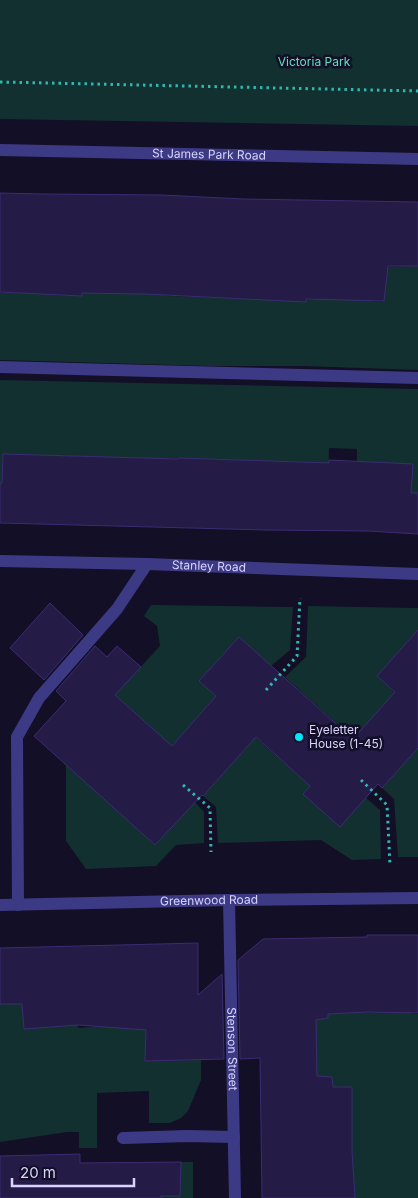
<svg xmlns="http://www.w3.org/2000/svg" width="418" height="1198" viewBox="0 0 418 1198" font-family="Inter,sans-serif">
  <rect width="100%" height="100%" fill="#130f26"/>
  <g fill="#12302f">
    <path d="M 0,0 L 418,0 L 418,126 L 0,119 Z"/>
    <path d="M 32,259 L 55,295 L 82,296 L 84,261 L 114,260 L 113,294 L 140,294 L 141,260 L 169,260 L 167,296 L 306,300 L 322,299 L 323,266 L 354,267 L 354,300 L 383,302 L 388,267 L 418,266 L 418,370 L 304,366 L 209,366 L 0,360 L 0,293 L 28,293 Z"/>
    <path d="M 0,380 L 418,389 L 418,493 L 411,493 L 412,464 L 396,464 L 357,490 L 357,449 L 329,448 L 328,491 L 303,491 L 304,462 L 178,458 L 166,458 L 166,488 L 142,458 L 3,454 L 2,483 L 0,483 Z"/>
    <path d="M 151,605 L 293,607 L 290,650 L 271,666 L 239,637 L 199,681 L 216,696 L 160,759 L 163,739 L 118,698 L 74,746 L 115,808 L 155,845 L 195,802 L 204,812 L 204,843 L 176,845 L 156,866 L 86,869 L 66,841 L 66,748 L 160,646 L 157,626 L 144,616 Z"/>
    <path d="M 308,606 L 418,608 L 418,630 L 377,676 L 395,693 L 344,749 L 337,743 L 346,732 L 285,677 L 306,657 Z"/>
    <path d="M 246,729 L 301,778 L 317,778 L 303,794 L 340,826 L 366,798 L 380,810 L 381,859 L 352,860 L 321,840 L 218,843 L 216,807 L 203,796 L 250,744 Z"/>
    <path d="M 418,748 L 418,857 L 398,857 L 394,799 L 382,788 Z"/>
    <path d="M 410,992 L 411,1014 L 418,1014 L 418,1198 L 354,1198 L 305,1192 L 352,1113 L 352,1087 L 333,1087 L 332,1077 L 316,1076 L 316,1020 L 328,1018 L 328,993 L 355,1013 L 381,1012 L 382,993 Z"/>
    <path d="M 104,1000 L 198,1018 L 146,1033 L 145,1061 L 201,1060 L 201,1080 L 188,1111 L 181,1118 L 170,1123 L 149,1123 L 149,1091 L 97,1093 L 97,1148 L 79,1148 L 79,1132 L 67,1132 L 0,1142 L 0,1004 L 75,1001 L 78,1028 L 90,1027 L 103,1027 Z"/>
    <path d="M 181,1162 L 193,1162 L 193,1198 L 161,1198 L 161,1196 L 180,1196 Z"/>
  </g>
  <g fill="#241b47" stroke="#3b2d73">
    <path d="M 0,193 L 42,194 L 162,195 L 243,199 L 418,202 L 418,266 L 388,266 L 384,301 L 306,299 L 306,302 L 145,294 L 82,293 L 82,296 L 0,292 Z"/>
    <path d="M 3,454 L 178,459 L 178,458 L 329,463 L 329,460 L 413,464 L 411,493 L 418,493 L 418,534 L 368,531 L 266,530 L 0,523 L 0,483 L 2,483 Z"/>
    <path d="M 50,603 L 83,635 L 44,680 L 10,648 Z"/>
    <path d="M 418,630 L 418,748 L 382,788 L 378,784 L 340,827 L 303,794 L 310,786 L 256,737 L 203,796 L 202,795 L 155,845 L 34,736 L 66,701 L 56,691 L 95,646 L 107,657 L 117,646 L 141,667 L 115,695 L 172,746 L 216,696 L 199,681 L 239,637 L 353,739 L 395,692 L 377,676 Z"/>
    <path d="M 367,935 L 418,935 L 418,1013 L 368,1012 L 328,1014 L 328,1018 L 316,1020 L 317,1076 L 332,1077 L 333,1087 L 352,1087 L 352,1151 L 355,1198 L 262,1198 L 260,1058 L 240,1059 L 238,960 L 263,939 L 367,937 Z"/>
    <path d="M 198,943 L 198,995 L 222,974 L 224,1059 L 145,1061 L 146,1030 L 78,1025 L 24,1029 L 22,1004 L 0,1004 L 0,948 Z"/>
    <path d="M 80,1154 L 80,1163 L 181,1162 L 180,1196 L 161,1196 L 161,1198 L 0,1198 L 0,1156 Z"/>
  </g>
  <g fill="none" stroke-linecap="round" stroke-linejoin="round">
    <g stroke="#2fb8b0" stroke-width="3" stroke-dasharray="2.5 4" stroke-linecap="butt">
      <path d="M 0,82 L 418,91"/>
      <path d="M 266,690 L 297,656 L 300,598"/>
      <path d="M 361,780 L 387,805 L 390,865"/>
      <path d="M 183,785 L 210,808 L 211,852"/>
    </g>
    <g stroke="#3d3a85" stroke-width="12">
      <path d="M 0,367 L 418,378"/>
      <path d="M 18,905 L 17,737 L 39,698 L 117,609 L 147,564"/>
      <path d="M 123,1138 L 187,1136 L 234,1137"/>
    </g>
    <g stroke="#3d3a85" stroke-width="12">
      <path id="s1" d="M 0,150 L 418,159"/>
      <path id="s2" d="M 0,561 L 147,564 L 418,574"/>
      <path id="s3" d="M 229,900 L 235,1198"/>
      <path id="s4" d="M 0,905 L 229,900 L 418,898"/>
    </g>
  </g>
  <circle fill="#00e5ff" stroke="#130f26" stroke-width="2" cx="299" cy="737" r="5"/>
  <g text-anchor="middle" stroke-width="5" stroke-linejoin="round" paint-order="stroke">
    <g font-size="12" fill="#5fe0c0" stroke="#130f26">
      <text x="314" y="66">Victoria Park</text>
    </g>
    <g font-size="12" fill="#d9d4ff" stroke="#130f26">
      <text dy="4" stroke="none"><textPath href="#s1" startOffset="209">St James Park Road</textPath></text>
      <text dy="4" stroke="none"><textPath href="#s2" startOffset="209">Stanley Road</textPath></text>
      <text dy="4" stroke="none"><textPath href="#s4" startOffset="209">Greenwood Road</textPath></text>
      <text dy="4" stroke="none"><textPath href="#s3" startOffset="149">Stenson Street</textPath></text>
    </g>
    <g font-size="12" fill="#d9d4ff" stroke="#130f26" text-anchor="start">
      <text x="309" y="734">Eyeletter<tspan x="309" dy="14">House (1-45)</tspan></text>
    </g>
  </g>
  <path d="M12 1178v8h122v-8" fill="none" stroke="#d9d4ff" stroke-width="2.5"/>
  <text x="20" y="1178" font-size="15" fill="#d9d4ff" stroke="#130f26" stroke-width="4" paint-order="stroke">20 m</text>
</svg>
